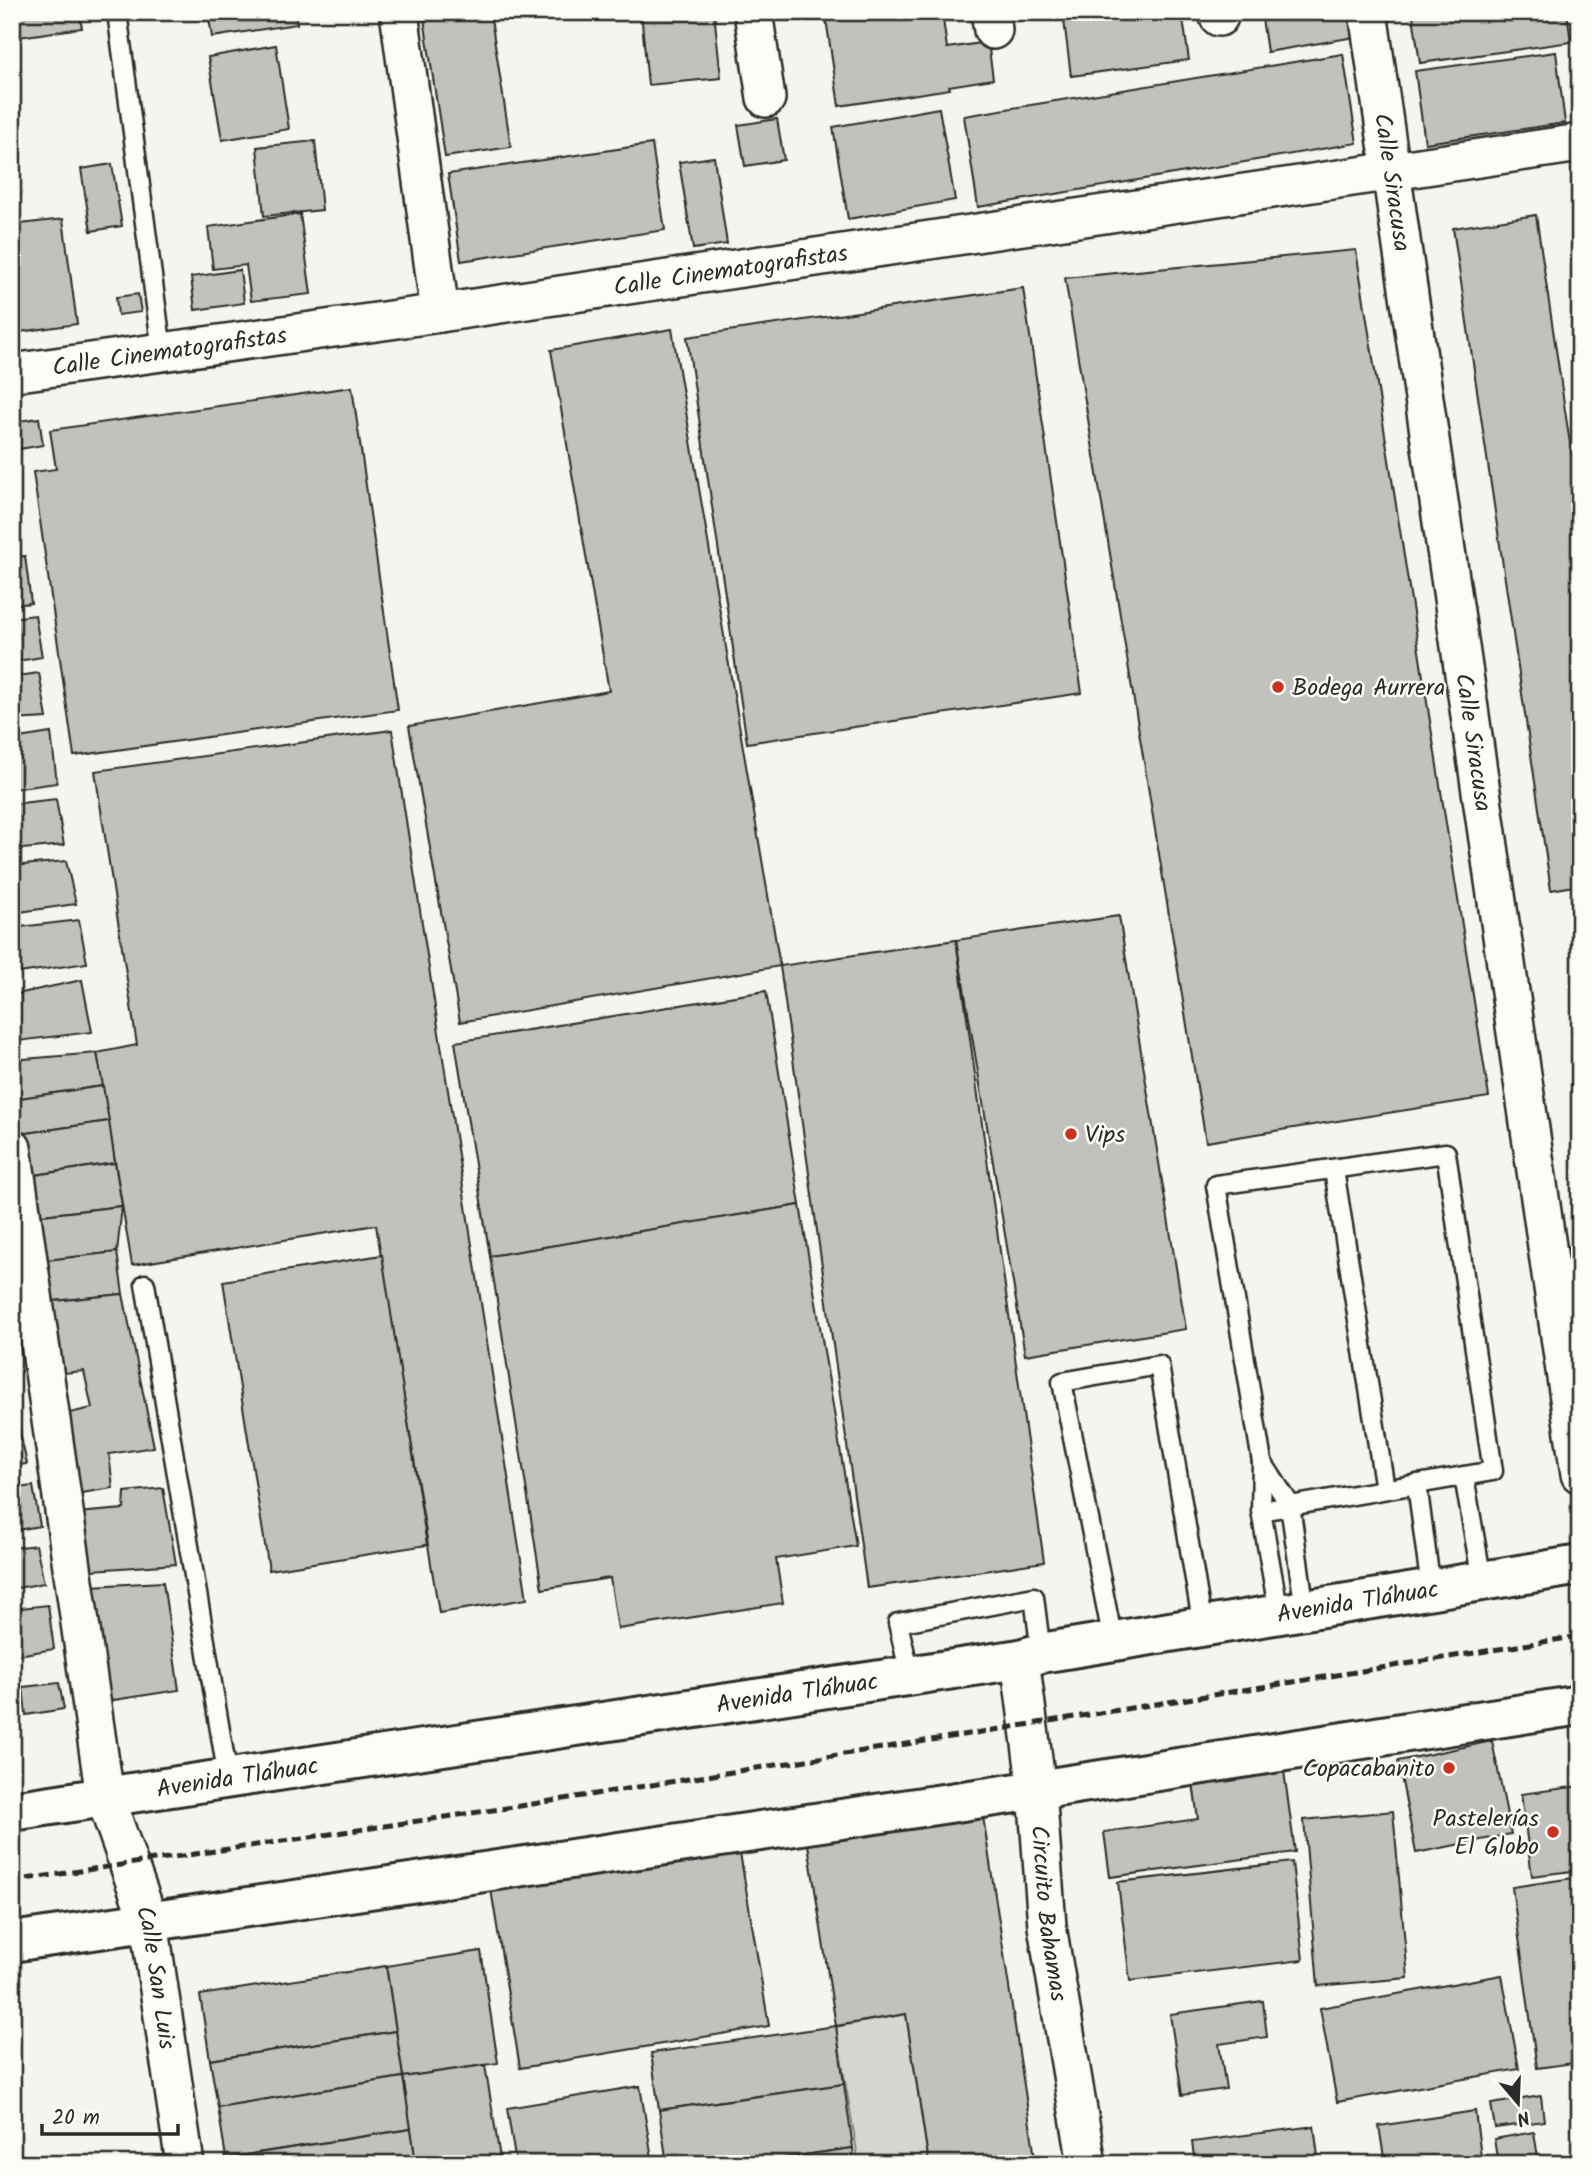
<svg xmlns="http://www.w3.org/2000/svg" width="1592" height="2176" viewBox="0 0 1592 2176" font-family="Kalam,sans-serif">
  <rect width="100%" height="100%" fill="#f5f4ef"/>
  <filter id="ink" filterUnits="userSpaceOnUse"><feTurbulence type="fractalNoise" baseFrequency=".0143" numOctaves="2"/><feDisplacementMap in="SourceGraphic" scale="14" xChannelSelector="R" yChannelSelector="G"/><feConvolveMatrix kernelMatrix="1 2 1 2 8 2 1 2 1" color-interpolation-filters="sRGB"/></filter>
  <g filter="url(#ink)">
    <path fill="#d7d6d2" stroke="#81807e" stroke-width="2" d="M 906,2014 L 929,2164 L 859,2164 L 836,2027 Z"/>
    <g fill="#c2c1be" stroke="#2b2b2b" stroke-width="2">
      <path d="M 12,12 L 79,12 L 82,28 L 12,38 Z"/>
      <path d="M 208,12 L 295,12 L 297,24 L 212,37 Z"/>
      <path d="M 423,12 L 490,12 L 511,147 L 445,157 Z"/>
      <path d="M 641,12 L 714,12 L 721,78 L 648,85 Z"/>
      <path d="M 825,12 L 942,12 L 947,48 L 988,42 L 993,79 L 949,86 L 950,89 L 839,106 Z"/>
      <path d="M 1063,12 L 1182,12 L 1189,60 L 1071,76 Z"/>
      <path d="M 1261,12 L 1339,12 L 1339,15 L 1351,13 L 1355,37 L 1267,52 Z"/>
      <path d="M 1439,12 L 1567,12 L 1571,42 L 1420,63 L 1413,16 Z"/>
      <path d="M 276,45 L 289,129 L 222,140 L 208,57 Z"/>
      <path d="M 1556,52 L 1565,123 L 1425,143 L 1415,71 Z"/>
      <path d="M 1343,54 L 1357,143 L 978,207 L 964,116 Z"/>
      <path d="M 939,108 L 955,200 L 848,219 L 833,127 Z"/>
      <path d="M 777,119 L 784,160 L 745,166 L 738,125 Z"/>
      <path d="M 315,141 L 322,210 L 264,216 L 257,147 Z"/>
      <path d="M 652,144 L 665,230 L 461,261 L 448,174 Z"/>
      <path d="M 714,157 L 727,244 L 693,249 L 679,162 Z"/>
      <path d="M 112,164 L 122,226 L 91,231 L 81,169 Z"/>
      <path d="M 300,214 L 311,294 L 251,301 L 246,265 L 213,269 L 208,227 Z"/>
      <path d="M 1536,215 L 1580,511 L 1580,885 L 1551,890 L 1453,228 Z"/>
      <path d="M 63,219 L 77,324 L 12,333 L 12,225 Z"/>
      <path d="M 1356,250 L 1489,1097 L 1206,1142 L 1065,278 Z"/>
      <path d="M 240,270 L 244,303 L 195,310 L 191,277 Z"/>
      <path d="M 1023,288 L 1082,693 L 747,743 L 687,337 Z"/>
      <path d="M 138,294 L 141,312 L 118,315 L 116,297 Z"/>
      <path d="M 672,329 L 780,966 L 460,1022 L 409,726 L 609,691 L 551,350 Z"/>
      <path d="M 352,387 L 398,710 L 74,756 L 33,472 L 56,469 L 50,430 Z"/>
      <path d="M 39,418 L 43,445 L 14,450 L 12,422 Z"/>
      <path d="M 25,556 L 31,603 L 12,605 L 12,557 Z"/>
      <path d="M 35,615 L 42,657 L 12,662 L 12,618 Z"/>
      <path d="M 39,673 L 47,718 L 12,720 L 12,677 Z"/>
      <path d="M 392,730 L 527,1599 L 439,1613 L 376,1225 L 132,1265 L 97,1053 L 137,1045 L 95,771 Z"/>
      <path d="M 51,733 L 57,783 L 12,789 L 12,739 Z"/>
      <path d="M 56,799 L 64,845 L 12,850 L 12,804 Z"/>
      <path d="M 66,861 L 76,904 L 12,913 L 12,866 Z"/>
      <path d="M 1119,916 L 1186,1329 L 1025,1355 L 956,940 Z"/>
      <path d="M 79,920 L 87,963 L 12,974 L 12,928 Z"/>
      <path d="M 956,940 L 1044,1562 L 867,1588 L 780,966 Z"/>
      <path d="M 82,980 L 92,1032 L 18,1041 L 12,995 Z"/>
      <path d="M 766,991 L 800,1205 L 490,1256 L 455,1042 Z"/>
      <path d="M 97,1053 L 103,1086 L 20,1098 L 12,1060 Z"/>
      <path d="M 103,1086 L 109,1121 L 20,1134 L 20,1098 Z"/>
      <path d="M 109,1121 L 115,1163 L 28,1176 L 20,1134 Z"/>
      <path d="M 115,1163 L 122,1206 L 34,1216 L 28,1176 Z"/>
      <path d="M 800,1205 L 856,1546 L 776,1559 L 783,1603 L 618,1629 L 610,1578 L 542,1589 L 490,1256 Z"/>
      <path d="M 122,1206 L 117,1252 L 38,1261 L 34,1216 Z"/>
      <path d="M 117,1252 L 123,1294 L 45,1302 L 38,1261 Z"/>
      <path d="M 382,1255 L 427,1545 L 269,1570 L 223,1281 Z"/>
      <path d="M 123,1294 L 154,1447 L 109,1454 L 113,1488 L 75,1494 L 56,1416 L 92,1408 L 84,1371 L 54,1374 L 45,1302 Z"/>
      <path d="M 18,1424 L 27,1464 L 12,1466 L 12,1425 Z"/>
      <path d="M 33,1486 L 40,1526 L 12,1531 L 12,1489 Z"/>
      <path d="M 163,1488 L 176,1564 L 79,1571 L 77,1513 L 124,1509 L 125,1492 Z"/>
      <path d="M 36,1545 L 44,1583 L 12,1589 L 12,1548 Z"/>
      <path d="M 163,1582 L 179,1690 L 107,1701 L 91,1586 Z"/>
      <path d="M 48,1605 L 54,1649 L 12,1656 L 12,1609 Z"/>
      <path d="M 59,1683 L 64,1709 L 26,1715 L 23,1687 Z"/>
      <path d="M 1492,1741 L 1511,1834 L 1416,1853 L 1398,1761 Z"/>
      <path d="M 1284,1771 L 1295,1852 L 1110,1877 L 1104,1832 L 1198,1819 L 1193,1783 Z"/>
      <path d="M 1580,1786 L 1580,1870 L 1532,1876 L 1521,1794 Z"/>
      <path d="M 982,1810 L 1036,2164 L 929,2164 L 906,2014 L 836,2026 L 807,1838 Z"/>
      <path d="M 1393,1811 L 1408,1978 L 1318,1986 L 1304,1820 Z"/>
      <path d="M 738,1841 L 769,2026 L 520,2068 L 490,1883 Z"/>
      <path d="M 1292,1862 L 1303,1960 L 1130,1981 L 1118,1882 Z"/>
      <path d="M 1580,1877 L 1580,2062 L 1537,2068 L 1512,1887 Z"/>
      <path d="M 481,1951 L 498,2063 L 403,2077 L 386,1966 Z"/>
      <path d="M 386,1966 L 396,2031 L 210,2060 L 200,1995 Z"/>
      <path d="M 1502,1975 L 1519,2069 L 1337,2102 L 1320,2008 Z"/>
      <path d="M 1263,2001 L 1267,2037 L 1219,2044 L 1226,2089 L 1182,2095 L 1170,2014 Z"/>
      <path d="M 836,2026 L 844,2084 L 659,2110 L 651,2053 Z"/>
      <path d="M 396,2031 L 403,2077 L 218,2107 L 210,2060 Z"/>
      <path d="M 485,2065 L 501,2164 L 416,2164 L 403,2077 Z"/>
      <path d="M 403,2077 L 411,2129 L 226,2158 L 218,2107 Z"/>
      <path d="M 844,2084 L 853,2148 L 742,2164 L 667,2164 L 659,2110 Z"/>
      <path d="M 640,2086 L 653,2164 L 516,2164 L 507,2108 Z"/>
      <path d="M 1541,2096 L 1544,2121 L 1495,2128 L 1491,2104 Z"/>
      <path d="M 1475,2111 L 1482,2164 L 1385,2164 L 1379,2126 Z"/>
      <path d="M 1314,2126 L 1319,2164 L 1195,2164 L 1192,2142 Z"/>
      <path d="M 411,2129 L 416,2164 L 227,2164 L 226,2158 Z"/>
      <path d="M 1534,2132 L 1538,2158 L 1498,2164 L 1494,2139 Z"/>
      <path d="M 853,2148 L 855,2164 L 742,2164 Z"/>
    </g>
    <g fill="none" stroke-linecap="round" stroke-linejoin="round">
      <g stroke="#2b2b2b" stroke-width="23">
        <g id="service">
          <path d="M 117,12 L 162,351"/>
          <path d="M 1334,1170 L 1385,1489"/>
          <path d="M 145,1284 L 228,1778"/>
          <path d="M 1262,1462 L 1290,1505 L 1305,1610"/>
          <path d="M 1464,1476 L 1482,1581"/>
          <path d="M 1417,1484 L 1431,1589"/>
          <path d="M 1261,1511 L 1493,1471 L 1446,1153 L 1216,1185 L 1262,1462 L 1261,1511 L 1279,1614"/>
          <path d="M 1113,1641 L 1062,1382 L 1159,1365 L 1203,1627"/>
          <path d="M 910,1675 L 898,1623 L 1034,1597 L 1041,1653"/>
        </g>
      </g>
      <g stroke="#2b2b2b" stroke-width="42">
        <g id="minor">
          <path d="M 399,12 L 440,313"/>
          <path d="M 753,12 L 766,98"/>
          <path d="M 990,12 L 993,30"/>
          <path d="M 1218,12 L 1219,17"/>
          <path id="s1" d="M 1368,12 L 1580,1474"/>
          <path id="s2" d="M 12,373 L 440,313 L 1580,143"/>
          <path id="s3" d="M 12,1148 L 105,1797 L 149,1922 L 185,2164"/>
          <path id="s4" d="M 1020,1659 L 1037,1790 L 1047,1926 L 1087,2164"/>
        </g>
      </g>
      <g stroke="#2b2b2b" stroke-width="44">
        <g id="secondary">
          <path id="s5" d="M 12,1811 L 1020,1659 L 1041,1653 L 1580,1565"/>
          <path d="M 12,1942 L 1037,1790 L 1580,1705"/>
        </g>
      </g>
      <use href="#service" stroke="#fdfcf7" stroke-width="18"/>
      <use href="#minor" stroke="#fdfcf7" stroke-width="37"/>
      <use href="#secondary" stroke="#fdfcf7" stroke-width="38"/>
      <path stroke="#2b2b2b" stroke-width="5" stroke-dasharray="10 5" stroke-linecap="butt" d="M 12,1881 L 520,1806 L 1580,1636"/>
    </g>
  </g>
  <g fill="#c8321e" stroke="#fdfcf7" stroke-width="2.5">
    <circle cx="1278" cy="687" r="7"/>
    <circle cx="1071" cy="1134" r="7"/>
    <circle cx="1449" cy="1768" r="7"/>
    <circle cx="1553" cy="1832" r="7"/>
  </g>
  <g text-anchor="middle" stroke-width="5" stroke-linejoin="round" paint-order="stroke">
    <g font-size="24" fill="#2b2b2b" stroke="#fdfcf7">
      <text dy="8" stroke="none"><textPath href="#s1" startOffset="172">Calle Siracusa</textPath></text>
      <text dy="8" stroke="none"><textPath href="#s2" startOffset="726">Calle Cinematografistas</textPath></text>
      <text dy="8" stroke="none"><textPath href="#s2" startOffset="159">Calle Cinematografistas</textPath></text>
      <text dy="8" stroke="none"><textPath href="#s1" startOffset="738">Calle Siracusa</textPath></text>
      <text dy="8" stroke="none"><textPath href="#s5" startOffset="1362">Avenida Tláhuac</textPath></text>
      <text dy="8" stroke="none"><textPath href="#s5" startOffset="794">Avenida Tláhuac</textPath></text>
      <text dy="8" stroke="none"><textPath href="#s5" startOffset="228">Avenida Tláhuac</textPath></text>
      <text dy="8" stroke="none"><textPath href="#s4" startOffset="256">Circuito Bahamas</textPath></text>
      <text dy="8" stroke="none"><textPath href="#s3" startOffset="844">Calle San Luis</textPath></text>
    </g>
    <g font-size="24" fill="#2b2b2b" stroke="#fdfcf7" text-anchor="start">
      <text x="1292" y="695">Bodega Aurrera</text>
      <text x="1085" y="1142">Vips</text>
      <text x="1435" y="1776" text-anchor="end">Copacabanito</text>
      <text x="1539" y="1826" text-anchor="end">Pastelerías<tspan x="1539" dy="28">El Globo</tspan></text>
    </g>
  </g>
  <rect width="1592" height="2176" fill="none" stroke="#fdfcf7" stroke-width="42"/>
  <rect x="21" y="21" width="1550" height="2134" fill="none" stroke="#2b2b2b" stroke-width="2.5" filter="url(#ink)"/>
  <g transform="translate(1518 2103) rotate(161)" stroke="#fdfcf7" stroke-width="5" paint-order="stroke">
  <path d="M0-5L12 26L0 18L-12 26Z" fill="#2b2b2b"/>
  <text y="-10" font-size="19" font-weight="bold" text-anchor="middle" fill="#2b2b2b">N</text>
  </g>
  <path d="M42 2124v10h136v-10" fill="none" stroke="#2b2b2b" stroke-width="3.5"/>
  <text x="52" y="2124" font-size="21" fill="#2b2b2b" stroke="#fdfcf7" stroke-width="5" paint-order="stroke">20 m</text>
</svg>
